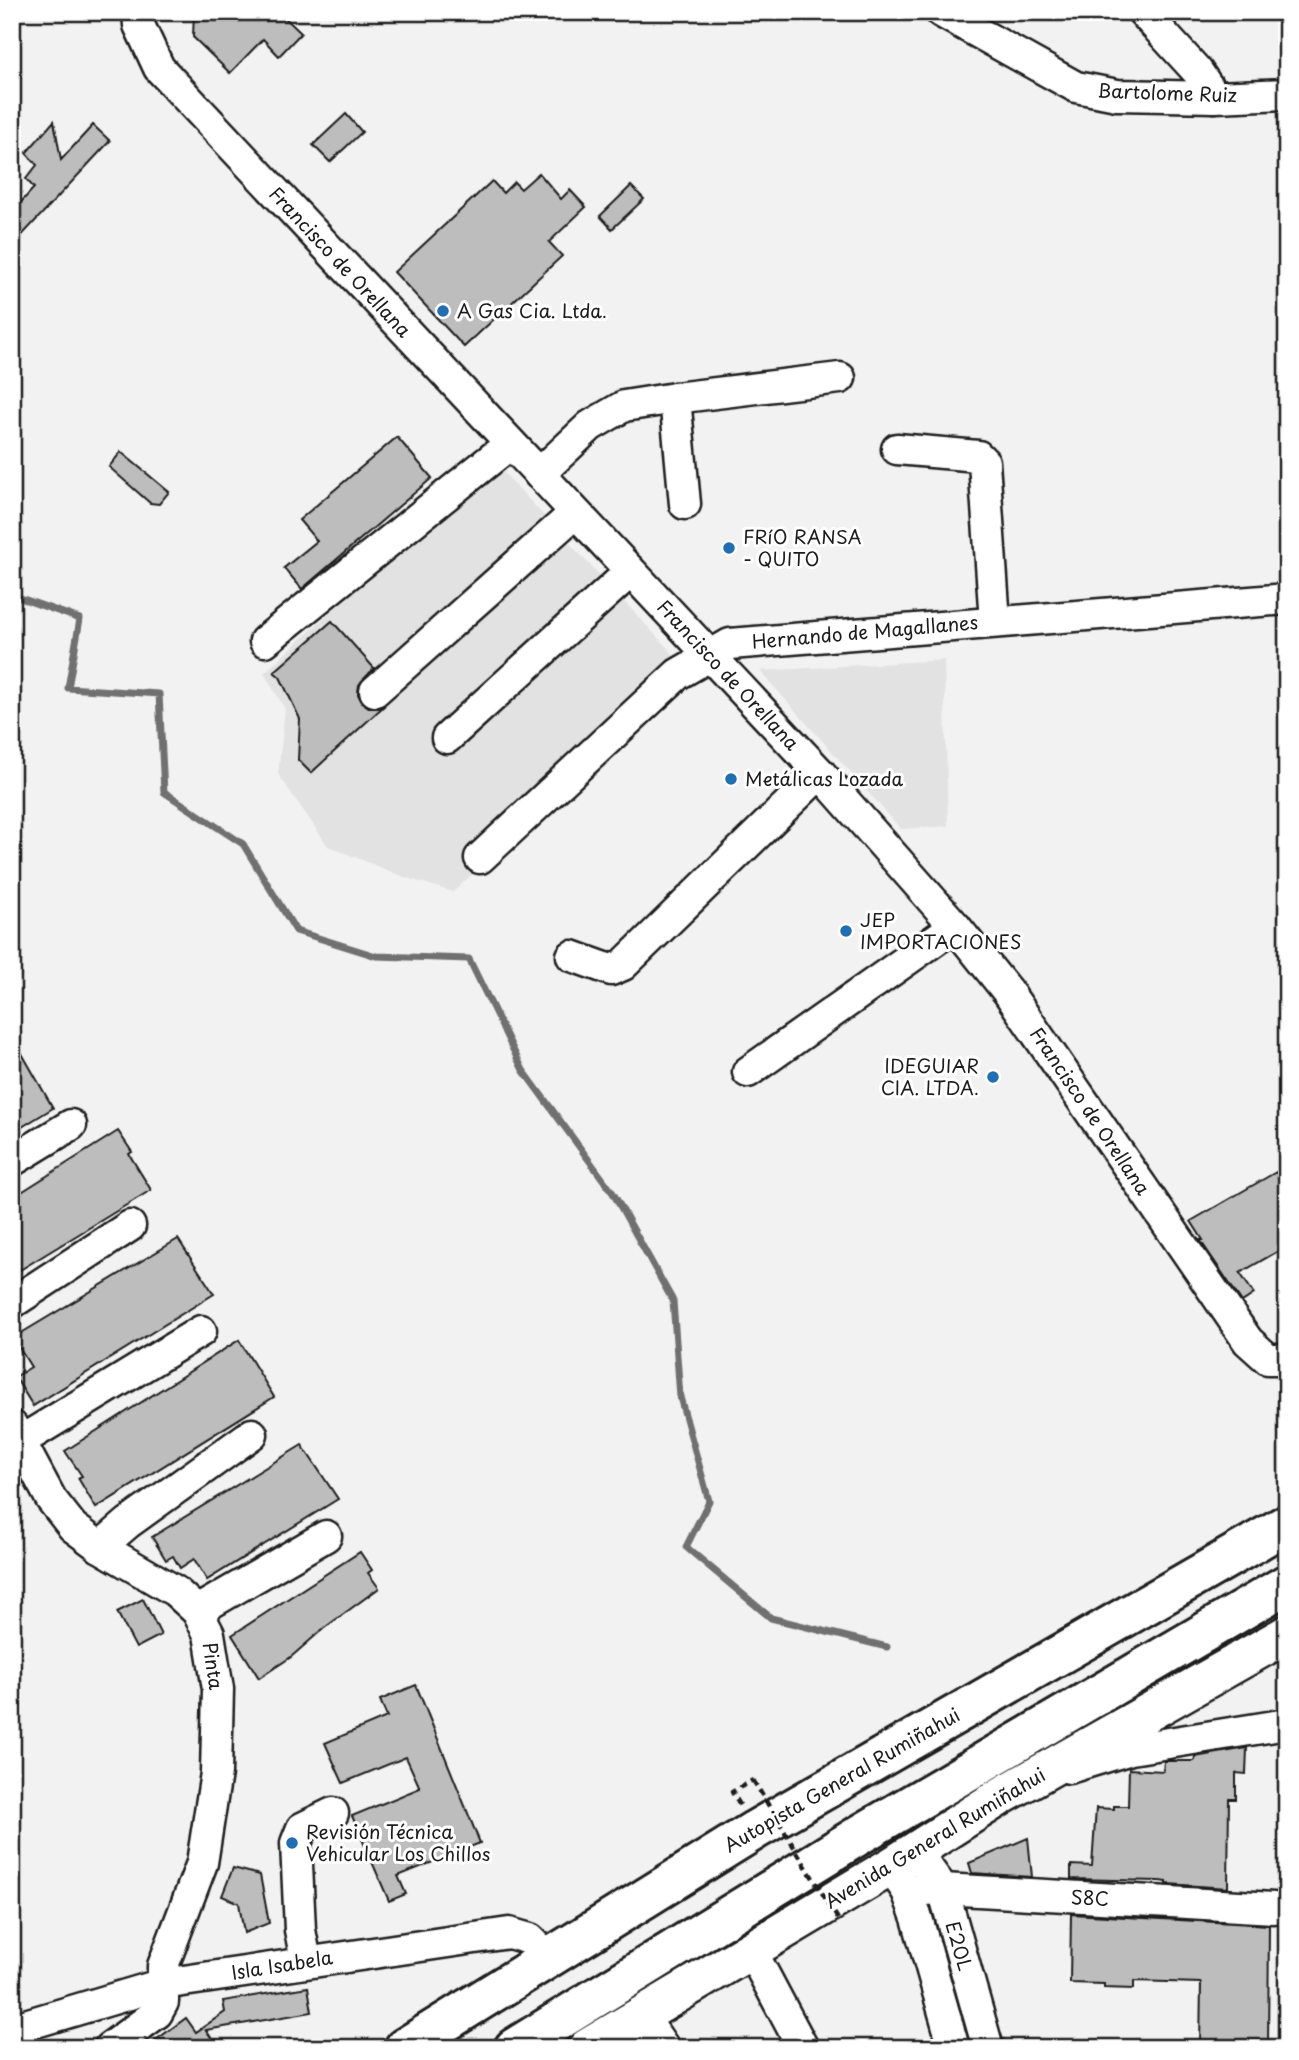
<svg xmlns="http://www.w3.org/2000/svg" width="1299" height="2060" viewBox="0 0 1299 2060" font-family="'Playpen Sans',sans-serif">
  <rect width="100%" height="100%" fill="#f2f2f2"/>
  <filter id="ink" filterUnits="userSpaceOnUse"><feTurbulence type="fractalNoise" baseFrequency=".0143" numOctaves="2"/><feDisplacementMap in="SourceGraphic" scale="14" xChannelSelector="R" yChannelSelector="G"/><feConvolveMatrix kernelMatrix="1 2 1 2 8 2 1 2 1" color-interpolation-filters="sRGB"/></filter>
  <g filter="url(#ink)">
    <g fill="#e2e2e2">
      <path d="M 494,462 L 689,671 L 453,892 L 404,877 L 328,846 L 278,774 L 285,709 L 264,673 Z"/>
      <path d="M 944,660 L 948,826 L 901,829 L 760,671 Z"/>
    </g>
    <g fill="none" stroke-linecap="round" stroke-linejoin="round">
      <path stroke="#707070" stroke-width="7" d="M 12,595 L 80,619 L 68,688 L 159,694 L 164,792 L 243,844 L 296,931 L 376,956 L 469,959 L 523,1070 L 613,1193 L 673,1301 L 680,1397 L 709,1501 L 686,1547 L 771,1618 L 887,1647"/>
    </g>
    <g fill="#bdbdbd" stroke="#1c1c1c" stroke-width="2">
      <path d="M 194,12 L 279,12 L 301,33 L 279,56 L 263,39 L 230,73 L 193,37 Z"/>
      <path d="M 346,114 L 362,132 L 330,162 L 313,145 Z"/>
      <path d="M 54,121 L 61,160 L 93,125 L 110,141 L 12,246 L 12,212 L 34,188 L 26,179 L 37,165 L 26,153 Z"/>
      <path d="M 539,173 L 561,199 L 570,190 L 586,207 L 549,242 L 562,256 L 464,347 L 394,272 L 492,181 L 503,193 L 514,182 L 521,189 Z"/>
      <path d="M 631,186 L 644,199 L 612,229 L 600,216 Z"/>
      <path d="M 397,437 L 432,478 L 302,589 L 284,568 L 317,541 L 299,520 Z"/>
      <path d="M 121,452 L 169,492 L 159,504 L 150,503 L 109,467 Z"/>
      <path d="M 332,621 L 374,668 L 359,685 L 358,694 L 362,702 L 370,708 L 378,708 L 385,705 L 311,773 L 298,760 L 300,719 L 280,677 L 274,672 Z"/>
      <path d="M 12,1036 L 53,1108 L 12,1133 Z"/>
      <path d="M 118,1131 L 132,1152 L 129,1154 L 151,1190 L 20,1270 L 12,1258 L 12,1198 Z"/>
      <path d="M 1276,1172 L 1287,1190 L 1287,1246 L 1240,1273 L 1254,1294 L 1242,1302 L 1200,1240 L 1203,1240 L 1191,1221 Z"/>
      <path d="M 178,1239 L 214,1294 L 33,1406 L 15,1377 L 31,1367 L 13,1338 Z"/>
      <path d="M 239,1340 L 274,1397 L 96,1508 L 78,1478 L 82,1476 L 65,1451 Z"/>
      <path d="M 302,1445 L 338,1499 L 207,1580 L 194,1559 L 180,1568 L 173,1556 L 166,1560 L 152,1537 Z"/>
      <path d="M 360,1552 L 372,1570 L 368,1573 L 379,1588 L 323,1629 L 291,1657 L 259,1678 L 232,1635 Z"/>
      <path d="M 143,1599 L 161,1635 L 136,1648 L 117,1612 Z"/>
      <path d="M 416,1685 L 480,1843 L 398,1876 L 406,1894 L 389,1901 L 352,1816 L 420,1788 L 406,1757 L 343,1783 L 325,1743 L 387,1717 L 380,1700 Z"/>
      <path d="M 1247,1748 L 1246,1774 L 1236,1773 L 1236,1799 L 1229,1799 L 1228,1888 L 1167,1884 L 1167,1882 L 1159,1881 L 1071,1879 L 1071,1865 L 1092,1866 L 1096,1808 L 1114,1809 L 1114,1806 L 1128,1806 L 1129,1769 L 1163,1771 L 1164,1761 L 1194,1761 L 1195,1757 Z"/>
      <path d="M 1028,1838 L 1032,1877 L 972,1873 L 969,1863 Z"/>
      <path d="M 233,1868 L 260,1875 L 269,1923 L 244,1933 L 239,1903 L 222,1896 Z"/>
      <path d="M 1071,1914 L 1269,1925 L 1268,2048 L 1200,2048 L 1201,1983 L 1134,1981 L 1134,1989 L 1104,1988 L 1104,1984 L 1070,1983 Z"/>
      <path d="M 308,1987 L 312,2012 L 206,2030 L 218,2048 L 145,2048 L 186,2018 L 196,2032 L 225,2012 L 223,2001 Z"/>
    </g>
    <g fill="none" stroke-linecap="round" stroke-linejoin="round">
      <g stroke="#1c1c1c" stroke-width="35">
        <g id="minor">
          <path d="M 138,12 L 139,25 L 159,68 L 820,773 L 955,926 L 1008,992 L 1248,1341 L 1268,1359 L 1287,1359"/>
          <path d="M 941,12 L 1076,87 L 1117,95 L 1215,97 L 1287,94"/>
          <path d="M 1143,12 L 1197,71 L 1215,97"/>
          <path d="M 675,398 L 685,504"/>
          <path d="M 897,449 L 978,456 L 984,462 L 995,622"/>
          <path d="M 539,474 L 590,426 L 624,406 L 675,398 L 840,378"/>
          <path d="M 265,641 L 510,444"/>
          <path d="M 375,691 L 575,513"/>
          <path d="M 447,738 L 630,572"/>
          <path d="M 480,858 L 678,674 L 730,644 L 1287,599"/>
          <path d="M 572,956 L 611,970 L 623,965 L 820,773"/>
          <path d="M 748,1072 L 955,926"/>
          <path d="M 12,1161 L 71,1125"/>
          <path d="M 12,1303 L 130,1226"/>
          <path d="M 12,1426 L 51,1499 L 73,1527 L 100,1547 L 175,1591 L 197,1611 L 209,1634 L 218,1689 L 216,1773 L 202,1863 L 163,1966 L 163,2002 L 157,2013 L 109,2048"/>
          <path d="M 19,1442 L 201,1331"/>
          <path d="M 100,1547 L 128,1523 L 252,1434"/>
          <path d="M 197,1611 L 326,1536"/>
          <path d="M 1069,1768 L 1131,1749 L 1287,1724"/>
          <path d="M 915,1851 L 943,1889 L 988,2048"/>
          <path d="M 896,1875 L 907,1891 L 917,1918 L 954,2048"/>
          <path d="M 907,1891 L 943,1889 L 1274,1908"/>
          <path d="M 751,1950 L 803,2048"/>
          <path d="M 306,1961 L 300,1930 L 296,1843 L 302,1828 L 333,1813"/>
          <path d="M 641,2014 L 664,2048"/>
          <path d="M 12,2029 L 163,1984 L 509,1933 L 530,1939 L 548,1957"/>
        </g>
      </g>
      <g stroke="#1c1c1c" stroke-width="42">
        <path id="major" d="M 587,2048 L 890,1867 L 1001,1796 L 1287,1634"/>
      </g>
      <g stroke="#1c1c1c" stroke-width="44">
        <g id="highway">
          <path d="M 404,2048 L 755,1830 L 1287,1524"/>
          <path d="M 514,2048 L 861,1834 L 1287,1584"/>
        </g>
      </g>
      <path stroke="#1c1c1c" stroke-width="4.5" stroke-dasharray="7 5" stroke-linecap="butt" d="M 740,1805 L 732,1792 L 753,1780"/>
      <use href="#minor" stroke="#fff" stroke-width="30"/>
      <use href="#major" stroke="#fff" stroke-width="37"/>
      <use href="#highway" stroke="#fff" stroke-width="38"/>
      <path stroke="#1c1c1c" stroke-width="4.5" stroke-dasharray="7 5" stroke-linecap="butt" d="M 753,1780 L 838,1919"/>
    </g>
  </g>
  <g fill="#1f6fb2" stroke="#fff" stroke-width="2.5">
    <circle cx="443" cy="311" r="7"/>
    <circle cx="729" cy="548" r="7"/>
    <circle cx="731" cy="779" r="7"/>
    <circle cx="846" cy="931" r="7"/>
    <circle cx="993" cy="1077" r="7"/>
    <circle cx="292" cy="1843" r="7"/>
  </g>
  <g text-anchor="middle" stroke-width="6" stroke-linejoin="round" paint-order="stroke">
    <g font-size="19" fill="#1c1c1c" stroke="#fff">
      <text transform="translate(1167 93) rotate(2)" y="7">Bartolome Ruiz</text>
      <text transform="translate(340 262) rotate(47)" y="7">Francisco de Orellana</text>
      <text transform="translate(865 632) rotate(-5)" y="7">Hernando de Magallanes</text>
      <text transform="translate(728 675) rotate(47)" y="7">Francisco de Orellana</text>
      <text transform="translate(1090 1111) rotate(56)" y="7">Francisco de Orellana</text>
      <text transform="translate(213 1666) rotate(82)" y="7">Pinta</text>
      <text transform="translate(842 1780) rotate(-30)" y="7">Autopista General Rumiñahui</text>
      <text transform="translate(935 1838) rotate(-31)" y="7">Avenida General Rumiñahui</text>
      <text transform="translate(1090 1898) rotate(3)" y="7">S8C</text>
      <text transform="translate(959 1946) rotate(74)" y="7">E20L</text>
      <text transform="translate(282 1965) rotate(-9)" y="7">Isla Isabela</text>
    </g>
    <g font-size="19" fill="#1c1c1c" stroke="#fff" text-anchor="start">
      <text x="457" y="318">A Gas Cia. Ltda.</text>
      <text x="743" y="544">FRíO RANSA<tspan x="743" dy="22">- QUITO</tspan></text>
      <text x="745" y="786">Metálicas Lozada</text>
      <text x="860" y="927">JEP<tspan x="860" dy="22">IMPORTACIONES</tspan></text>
      <text x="979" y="1073" text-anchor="end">IDEGUIAR<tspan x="979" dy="22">CIA. LTDA.</tspan></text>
      <text x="306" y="1839">Revisión Técnica<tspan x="306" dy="22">Vehicular Los Chillos</tspan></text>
    </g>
  </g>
  <rect width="1299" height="2060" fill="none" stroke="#fff" stroke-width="42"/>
  <rect x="21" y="21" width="1257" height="2018" fill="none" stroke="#1c1c1c" stroke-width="2.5" filter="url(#ink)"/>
</svg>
